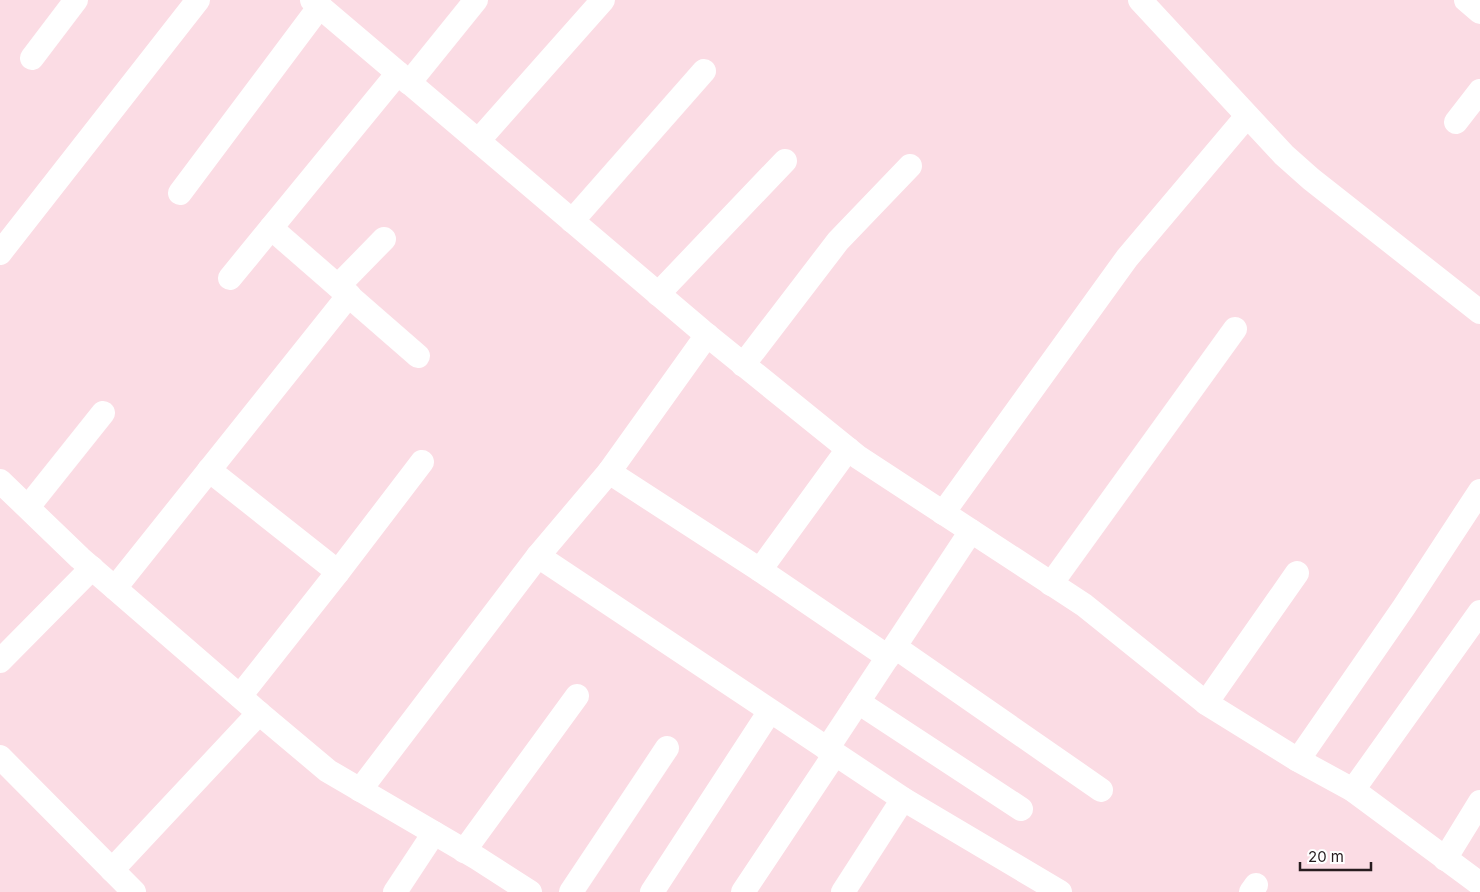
<svg xmlns="http://www.w3.org/2000/svg" width="1480" height="892" viewBox="0 0 1480 892" font-family="Inter,sans-serif">
  <rect width="100%" height="100%" fill="#fbdce4"/>
  <g fill="none" stroke-linecap="round" stroke-linejoin="round">
    <g stroke="#fff" stroke-width="24">
      <path d="M 312,0 L 702,331 L 858,457 L 1084,605 L 1206,703 L 1298,760 L 1353,790 L 1480,884"/>
      <path d="M 1140,0 L 1284,155 L 1311,179 L 1480,312"/>
      <path d="M 1466,0 L 1480,12"/>
      <path d="M 32,58 L 76,0"/>
      <path d="M 409,83 L 476,0"/>
      <path d="M 1456,122 L 1480,91"/>
      <path d="M 478,141 L 603,0"/>
      <path d="M 180,193 L 320,6"/>
      <path d="M 572,221 L 704,71"/>
      <path d="M 271,228 L 418,356"/>
      <path d="M 0,253 L 198,0"/>
      <path d="M 230,278 L 398,73"/>
      <path d="M 338,286 L 384,239"/>
      <path d="M 658,294 L 785,161"/>
      <path d="M 743,365 L 838,241 L 910,166"/>
      <path d="M 209,470 L 338,572"/>
      <path d="M 609,472 L 760,570 L 888,657"/>
      <path d="M 0,481 L 80,558 L 259,713 L 328,771 L 477,858 L 530,892"/>
      <path d="M 28,507 L 103,413"/>
      <path d="M 943,513 L 1127,258 L 1247,116"/>
      <path d="M 538,556 L 903,799 L 1060,892"/>
      <path d="M 760,570 L 848,449"/>
      <path d="M 1051,584 L 1235,329"/>
      <path d="M 115,588 L 349,295"/>
      <path d="M 895,647 L 1101,790"/>
      <path d="M 0,661 L 92,568"/>
      <path d="M 240,696 L 338,572 L 422,462"/>
      <path d="M 858,702 L 1021,809"/>
      <path d="M 1206,703 L 1297,573"/>
      <path d="M 827,749 L 971,531"/>
      <path d="M 0,757 L 134,892"/>
      <path d="M 1298,760 L 1404,607 L 1480,491"/>
      <path d="M 360,790 L 538,556 L 609,472 L 707,335"/>
      <path d="M 1353,790 L 1480,612"/>
      <path d="M 464,851 L 577,696"/>
      <path d="M 1445,859 L 1480,802"/>
      <path d="M 112,870 L 259,713"/>
      <path d="M 395,892 L 434,833"/>
      <path d="M 571,892 L 667,748"/>
      <path d="M 652,892 L 770,711"/>
      <path d="M 743,892 L 835,754"/>
      <path d="M 843,892 L 903,799"/>
      <path d="M 1251,892 L 1256,885"/>
    </g>
  </g>
  <path d="M1300 862v8h71v-8" fill="none" stroke="#271c1f" stroke-width="2.5"/>
  <text x="1308" y="862" font-size="15" fill="#271c1f" stroke="#ffffff" stroke-width="4" paint-order="stroke">20 m</text>
</svg>
